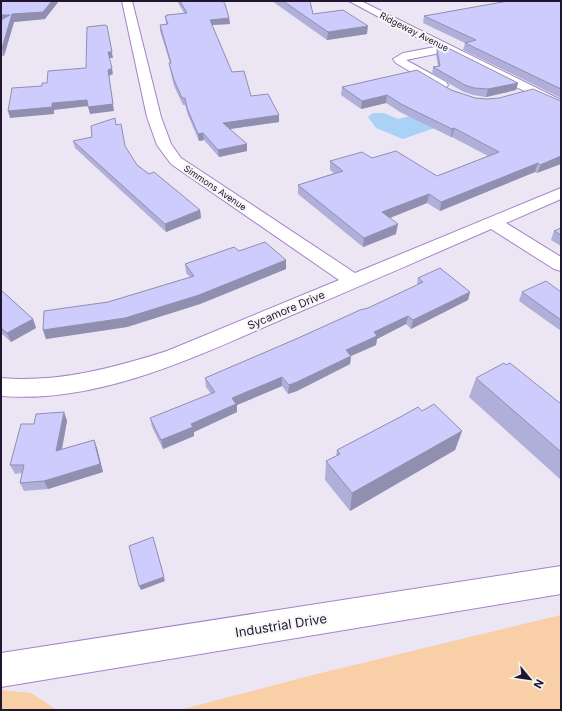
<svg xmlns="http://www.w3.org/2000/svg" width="562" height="711" viewBox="0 0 562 711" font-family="Inter,sans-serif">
  <rect width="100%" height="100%" fill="#ece5f4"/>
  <g fill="#f8cfa7">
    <path d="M 561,615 L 561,710 L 179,710 L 317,674 Z"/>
    <path d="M 1,690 L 31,693 L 57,710 L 1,710 Z"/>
  </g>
  <path fill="#a9d2f6" d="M 373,113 L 384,113 L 398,119 L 410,116 L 478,113 L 403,139 L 376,128 L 368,117 Z"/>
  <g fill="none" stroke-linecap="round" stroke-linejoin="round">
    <g stroke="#a483c8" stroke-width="2">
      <g id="street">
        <path d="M 122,1 L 132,1 L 161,117 L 171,144 L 181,158 L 355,273 L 561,188 L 561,199 L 506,223 L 561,257 L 561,271 L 554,269 L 491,229 C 425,258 358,287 292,315 C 201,354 102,404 1,396 L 1,378 C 58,383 113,368 167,351 L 339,280 L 171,164 L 157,145 L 147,117 Z"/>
        <path d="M 349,1 L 361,1 L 561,100 L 561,109 L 445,52 L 406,60 L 446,82 L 448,85 L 446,88 L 438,88 L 396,63 L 393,59 L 403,53 L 435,47 Z"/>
      </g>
    </g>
    <g stroke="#a483c8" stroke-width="2">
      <path id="secondary" d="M 561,566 L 561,594 L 1,687 L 1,653 Z"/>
    </g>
    <use href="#street" fill="#fff" fill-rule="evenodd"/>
    <use href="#secondary" fill="#fff" fill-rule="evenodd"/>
  </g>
  <g fill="#b0afd9">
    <path d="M 1,1 L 45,19 L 14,22 L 4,56 L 1,56 Z"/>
    <path d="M 177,1 L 223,1 L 229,18 L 230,24 L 212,25 L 232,72 L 251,96 L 279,122 L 230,129 L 247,144 L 247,151 L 219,157 L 204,140 L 199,141 L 188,115 L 185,105 L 183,105 L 174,86 L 170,69 L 169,63 L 170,63 L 160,31 L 160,25 L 166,24 L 165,16 L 184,13 Z"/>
    <path d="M 272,1 L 310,1 L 313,14 L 367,34 L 327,40 Z"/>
    <path d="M 561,1 L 561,98 L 463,50 L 465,43 L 423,23 L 424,16 Z"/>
    <path d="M 437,49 L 518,83 L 516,90 L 486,97 L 473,95 L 464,92 L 432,74 L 433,67 L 438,66 L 436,55 Z"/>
    <path d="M 342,87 L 451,90 L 475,98 L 487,99 L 561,101 L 537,173 L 535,172 L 440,211 L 427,203 L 389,218 L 396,234 L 363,247 L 298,194 L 298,185 L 334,173 L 330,170 L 330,161 L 372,158 L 437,176 L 488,156 L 452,137 L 451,137 L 400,112 L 386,103 L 361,109 L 341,95 Z"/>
    <path d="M 92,137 L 125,146 L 137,165 L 200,210 L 201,218 L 166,232 L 75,148 L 73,141 Z"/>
    <path d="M 561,228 L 561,246 L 551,240 L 554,231 Z"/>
    <path d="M 239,251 L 286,269 L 200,304 L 127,327 L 46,339 L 43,330 L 108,302 L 190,277 L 186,273 L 185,264 Z"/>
    <path d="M 418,278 L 470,292 L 468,300 L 411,329 L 406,324 L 377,339 L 376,345 L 351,356 L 350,364 L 297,391 L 288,394 L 282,386 L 237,405 L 237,412 L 194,432 L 194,436 L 163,449 L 152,427 L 150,418 L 211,394 L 206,387 L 205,378 L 296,339 L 368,308 L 417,285 Z"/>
    <path d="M 1,290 L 33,319 L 36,328 L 11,342 L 1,333 Z"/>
    <path d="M 522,292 L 561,292 L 561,331 L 519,301 Z"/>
    <path d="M 476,378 L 561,404 L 561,480 L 469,397 Z"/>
    <path d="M 422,411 L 462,431 L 455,450 L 350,511 L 325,480 L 326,461 L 336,456 L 337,450 Z"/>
    <path d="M 64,412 L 67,421 L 62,449 L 94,440 L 97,448 L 103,472 L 48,489 L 24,491 L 20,483 L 22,473 L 15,474 L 10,465 L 34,424 Z"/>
  </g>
  <g fill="#908fb0">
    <path d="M 52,1 L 59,1 L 45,19 L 14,22 L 4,56 L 2,48 L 1,15 L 12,14 Z"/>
    <path d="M 229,18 L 230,24 L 210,25 L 210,20 Z"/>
    <path d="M 368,26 L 367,34 L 327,40 L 328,32 Z"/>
    <path d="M 108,32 L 113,58 L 109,58 L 108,52 Z"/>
    <path d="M 112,68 L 113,74 L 109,76 L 114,111 L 90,114 L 88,107 L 108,70 Z"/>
    <path d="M 518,83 L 516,90 L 486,97 L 488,89 Z"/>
    <path d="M 387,95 L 386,103 L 361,109 L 362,101 Z"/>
    <path d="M 87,100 L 88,106 L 54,110 L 54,114 L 10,118 L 8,111 L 52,103 Z"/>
    <path d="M 279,115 L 279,122 L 223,130 L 223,123 Z"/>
    <path d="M 454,128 L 452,137 L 451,137 L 452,129 Z"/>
    <path d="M 203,133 L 204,140 L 199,141 L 198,134 Z"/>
    <path d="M 247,144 L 247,151 L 219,157 L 218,150 Z"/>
    <path d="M 561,156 L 561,164 L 537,173 L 540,165 Z"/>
    <path d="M 538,163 L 535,172 L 440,211 L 441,202 Z"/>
    <path d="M 429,194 L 427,203 L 380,222 L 382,212 Z"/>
    <path d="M 200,210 L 201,218 L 166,232 L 165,224 Z"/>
    <path d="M 398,224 L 396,234 L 363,247 L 364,238 Z"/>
    <path d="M 286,260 L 286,269 L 200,304 L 127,327 L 46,339 L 43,330 Z"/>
    <path d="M 470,292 L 468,300 L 411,329 L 413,320 Z"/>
    <path d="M 408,316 L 406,324 L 377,339 L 376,345 L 351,356 L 350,364 L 297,391 L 288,394 L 289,385 L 346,350 L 374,332 Z"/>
    <path d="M 33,319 L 36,328 L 11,342 L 7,333 Z"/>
    <path d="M 282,377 L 282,386 L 237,405 L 237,412 L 194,432 L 194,436 L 163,449 L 161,440 L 191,424 L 232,398 Z"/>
    <path d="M 64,412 L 67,421 L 60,459 L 56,451 Z"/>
    <path d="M 462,431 L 455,450 L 350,511 L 352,493 Z"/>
    <path d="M 94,440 L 97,448 L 103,472 L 48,489 L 44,481 Z"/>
    <path d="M 154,542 L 165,581 L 141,590 L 139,586 Z"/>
  </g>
  <g fill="#cdccfc" stroke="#908fb0">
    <path d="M 1,1 L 52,1 L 43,12 L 12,14 L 2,48 L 1,49 L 1,20 L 10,15 L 1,15 Z"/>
    <path d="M 180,1 L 223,1 L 225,4 L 229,18 L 210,20 L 232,72 L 244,71 L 251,96 L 268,94 L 279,115 L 223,123 L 247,144 L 218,150 L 203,133 L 198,134 L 187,108 L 185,98 L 182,98 L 174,80 L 169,63 L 171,63 L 160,25 L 168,24 L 165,16 L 167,16 L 167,15 L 187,13 Z"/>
    <path d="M 283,1 L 310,1 L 313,14 L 343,10 L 368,26 L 328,32 Z"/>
    <path d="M 508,1 L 561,1 L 561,89 L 465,43 L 476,40 L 424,16 Z"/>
    <path d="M 105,25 L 107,26 L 112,52 L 108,52 L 112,68 L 108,70 L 113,104 L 88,107 L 87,100 L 52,103 L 52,107 L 8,111 L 12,88 L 42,86 L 42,83 L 47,83 L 48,71 L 86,68 L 87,27 Z"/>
    <path d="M 446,47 L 518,83 L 488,89 L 474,88 L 465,85 L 433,67 L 440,66 L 437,49 Z"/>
    <path d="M 417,70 L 451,90 L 475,98 L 487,99 L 499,98 L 533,89 L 561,101 L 561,156 L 540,165 L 538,163 L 441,202 L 429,194 L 382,212 L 398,224 L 364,238 L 298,185 L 343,171 L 330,161 L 362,152 L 372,158 L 396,151 L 437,176 L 499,152 L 454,128 L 452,129 L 401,104 L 387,95 L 362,101 L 342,87 Z"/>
    <path d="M 115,118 L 116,125 L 121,124 L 125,146 L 137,165 L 149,174 L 154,172 L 200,210 L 165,224 L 73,141 L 92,137 L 91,126 Z"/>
    <path d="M 561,228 L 561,235 L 554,231 Z"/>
    <path d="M 265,242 L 286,260 L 199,295 L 125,318 L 43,330 L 44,311 L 108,302 L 194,276 L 185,264 L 234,247 L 239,251 Z"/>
    <path d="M 440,268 L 470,292 L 413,320 L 408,316 L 374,332 L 377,336 L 346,350 L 351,356 L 297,382 L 289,385 L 282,377 L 232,398 L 236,404 L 191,424 L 193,427 L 161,440 L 150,418 L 215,392 L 205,378 L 296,339 L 360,310 L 368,308 L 423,282 L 418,278 Z"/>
    <path d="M 546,281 L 561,292 L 561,320 L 522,292 Z"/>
    <path d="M 1,290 L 33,319 L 7,333 L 1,328 Z"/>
    <path d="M 504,363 L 506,365 L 510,363 L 561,404 L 561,452 L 476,378 Z"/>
    <path d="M 434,404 L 462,431 L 352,493 L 326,461 L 340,454 L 337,450 L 402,416 L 418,407 L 422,411 Z"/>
    <path d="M 64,412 L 56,451 L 94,440 L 100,464 L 44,481 L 20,483 L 24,465 L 10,465 L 21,424 L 34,424 L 36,414 Z"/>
    <path d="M 153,537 L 164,577 L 139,586 L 129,546 Z"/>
  </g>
  <g text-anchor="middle" stroke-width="4" stroke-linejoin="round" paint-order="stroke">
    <g font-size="9" fill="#22152f" stroke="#f6f6f6">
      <text transform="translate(414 32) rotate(27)" y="3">Ridgeway Avenue</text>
      <text transform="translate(215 188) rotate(34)" y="3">Simmons Avenue</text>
    </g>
    <g font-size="11" fill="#22152f" stroke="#f6f6f6">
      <text transform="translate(286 310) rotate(-23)" y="4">Sycamore Drive</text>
    </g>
    <g font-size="13" fill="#22152f" stroke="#f6f6f6">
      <text transform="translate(281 625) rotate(-9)" y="5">Industrial Drive</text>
    </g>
  </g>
  <rect width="562" height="711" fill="none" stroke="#22152f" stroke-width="4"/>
  <g transform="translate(530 679) rotate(119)" stroke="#f6f6f6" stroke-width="3" paint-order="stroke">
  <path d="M0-3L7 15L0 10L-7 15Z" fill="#22152f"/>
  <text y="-6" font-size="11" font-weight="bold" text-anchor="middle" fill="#22152f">N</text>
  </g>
</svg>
